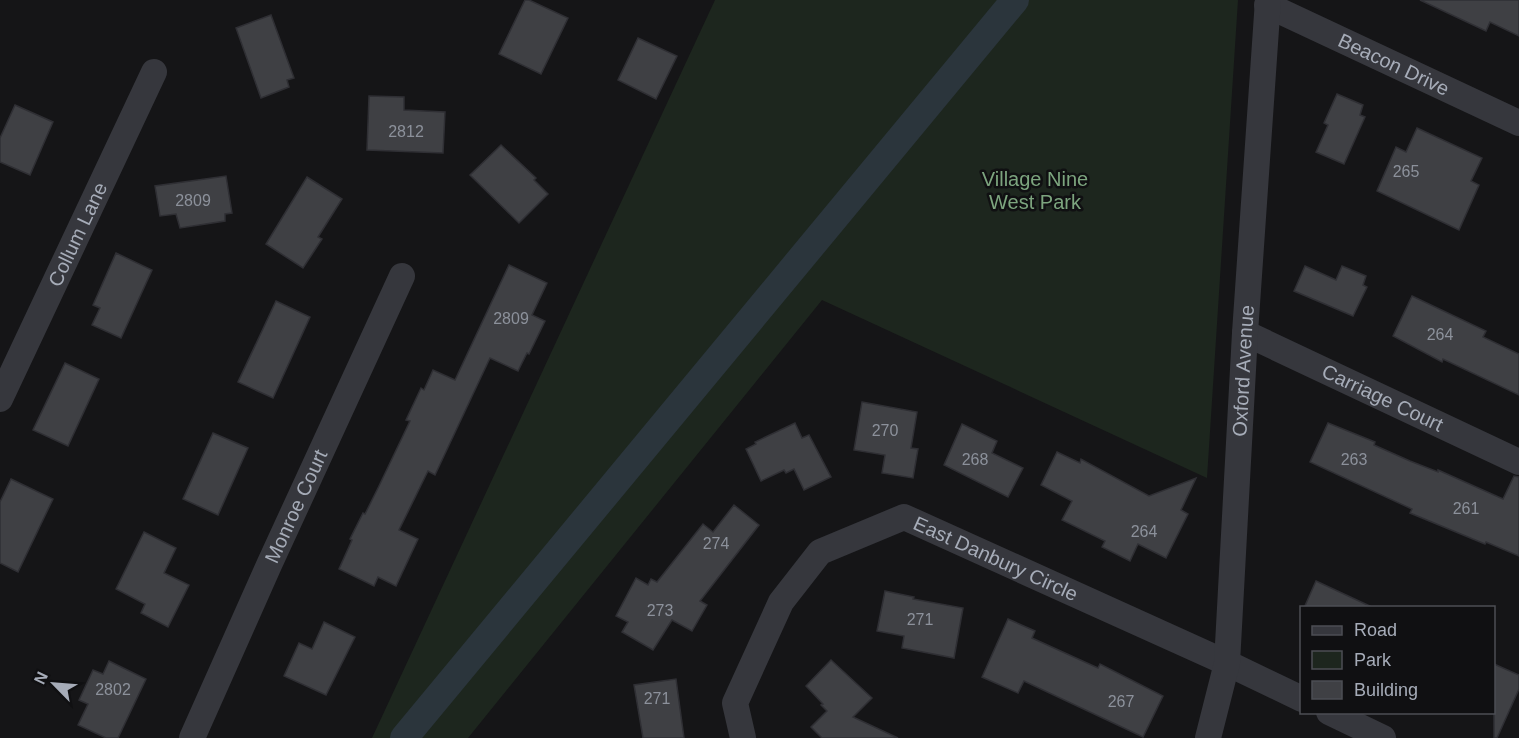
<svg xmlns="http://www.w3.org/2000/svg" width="1519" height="738" viewBox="0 0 1519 738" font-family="Helvetica,sans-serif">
  <rect width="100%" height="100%" fill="#151517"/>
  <path fill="#1d261e" d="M 715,0 L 1238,0 L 1207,478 L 822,300 L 468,738 L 372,738 Z"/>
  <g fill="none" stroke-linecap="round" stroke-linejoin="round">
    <path stroke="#2b353c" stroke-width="28" d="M 404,738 L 1015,0"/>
  </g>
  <g fill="#3f4044" stroke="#2f2f34" stroke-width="1.5">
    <path d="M 525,0 L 529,0 L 568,18 L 541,74 L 499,54 Z"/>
    <path d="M 1420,0 L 1519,0 L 1519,36 L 1490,22 L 1486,31 Z"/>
    <path d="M 271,15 L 294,78 L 287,80 L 289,87 L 261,98 L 236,28 Z"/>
    <path d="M 638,38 L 677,56 L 656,99 L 618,80 Z"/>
    <path d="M 1337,94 L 1363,105 L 1360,115 L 1365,117 L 1344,164 L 1316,152 L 1328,125 L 1324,123 Z"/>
    <path d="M 369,96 L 404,97 L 404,110 L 445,112 L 443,153 L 367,150 Z"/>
    <path d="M 15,105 L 53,122 L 30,175 L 0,162 L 0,138 Z"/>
    <path d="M 1417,128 L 1482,158 L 1471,181 L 1479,185 L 1459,230 L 1377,191 L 1396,147 L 1406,152 Z"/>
    <path d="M 501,145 L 536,178 L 534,180 L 548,194 L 519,223 L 470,175 Z"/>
    <path d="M 226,176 L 232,213 L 225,214 L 225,221 L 180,228 L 176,214 L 160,216 L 155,186 Z"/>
    <path d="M 307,177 L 342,199 L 318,237 L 322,239 L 303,268 L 266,244 Z"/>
    <path d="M 116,253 L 152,270 L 121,338 L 92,325 L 100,308 L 93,305 Z"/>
    <path d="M 509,265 L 547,283 L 532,315 L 545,321 L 529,354 L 527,353 L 518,371 L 490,358 L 435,475 L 428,471 L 399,530 L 418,539 L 396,586 L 378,577 L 374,586 L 339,569 L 352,540 L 350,539 L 363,513 L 365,514 L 378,488 L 410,421 L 406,420 L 421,388 L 424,390 L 433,370 L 455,380 Z"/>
    <path d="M 1305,266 L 1336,280 L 1342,266 L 1366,276 L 1363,285 L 1367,287 L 1353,316 L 1294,291 Z"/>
    <path d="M 1412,296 L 1486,331 L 1483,337 L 1519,354 L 1519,395 L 1443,359 L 1442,362 L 1393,336 Z"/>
    <path d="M 276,301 L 310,317 L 273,398 L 238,382 Z"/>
    <path d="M 65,363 L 99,379 L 68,446 L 33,430 Z"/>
    <path d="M 862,402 L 917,412 L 911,448 L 918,449 L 913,478 L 882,473 L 885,455 L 854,450 Z"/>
    <path d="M 795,423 L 802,438 L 809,435 L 831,477 L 804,490 L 794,469 L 786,473 L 784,470 L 761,481 L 746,449 L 756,444 L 755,442 Z"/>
    <path d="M 1328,423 L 1375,442 L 1374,445 L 1410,461 L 1438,472 L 1438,470 L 1503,499 L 1514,476 L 1519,477 L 1519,556 L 1486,542 L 1485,544 L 1410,513 L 1412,509 L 1310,462 Z"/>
    <path d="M 962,424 L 997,441 L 992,453 L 1023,468 L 1008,497 L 944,465 Z"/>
    <path d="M 213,433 L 248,448 L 218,515 L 183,499 Z"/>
    <path d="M 1057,452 L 1080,463 L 1081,459 L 1149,496 L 1196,478 L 1181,510 L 1188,514 L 1166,558 L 1138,544 L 1130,561 L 1102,547 L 1105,541 L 1062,520 L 1072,501 L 1041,485 Z"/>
    <path d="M 11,479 L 53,499 L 18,572 L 0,563 L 0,502 Z"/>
    <path d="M 734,505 L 759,525 L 700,601 L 707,605 L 692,631 L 672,620 L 653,650 L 622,632 L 628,622 L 616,616 L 636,578 L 648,585 L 651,579 L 657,582 L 703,524 L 713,532 Z"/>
    <path d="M 144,532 L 176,548 L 164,573 L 189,585 L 168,627 L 141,613 L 145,604 L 116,589 Z"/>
    <path d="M 1316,581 L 1374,608 L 1304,608 Z"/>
    <path d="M 885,591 L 914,597 L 913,599 L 963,608 L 954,658 L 902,648 L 904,636 L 877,631 Z"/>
    <path d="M 1008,619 L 1035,631 L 1032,638 L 1098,668 L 1100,664 L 1163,696 L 1143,737 L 1024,681 L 1018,693 L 982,677 Z"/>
    <path d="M 324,622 L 355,637 L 326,695 L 284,676 L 299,643 L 312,649 Z"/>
    <path d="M 831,660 L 872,698 L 853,717 L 898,738 L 822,738 L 811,727 L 827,711 L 821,705 L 823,704 L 806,686 Z"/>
    <path d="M 109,661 L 146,679 L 118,738 L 106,738 L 78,725 L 88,704 L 79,700 L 93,670 L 103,674 Z"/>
    <path d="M 1494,664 L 1519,675 L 1519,689 L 1497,738 L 1494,738 Z"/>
    <path d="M 676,679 L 684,738 L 643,738 L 634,685 Z"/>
  </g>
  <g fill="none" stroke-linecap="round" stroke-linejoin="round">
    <g stroke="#36373d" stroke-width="26">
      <path id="s1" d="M 1267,5 L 1519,123"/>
      <path id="s2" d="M 1245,333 L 1519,462"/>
      <path id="s3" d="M 0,399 L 154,72"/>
      <path d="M 1329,712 L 1383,738"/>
      <path id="s4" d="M 192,738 L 269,565 L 402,276"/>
      <path id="s5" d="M 743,738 L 735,703 L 781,602 L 820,552 L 904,517 L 1227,663 L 1302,699"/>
      <path id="s6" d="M 1208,738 L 1227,663 L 1245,333 L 1268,0"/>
    </g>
  </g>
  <g text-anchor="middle" stroke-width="5" stroke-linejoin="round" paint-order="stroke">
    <g font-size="16" fill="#8c919b">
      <text x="406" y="137">2812</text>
      <text x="1406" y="177">265</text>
      <text x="193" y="206">2809</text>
      <text x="511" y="324">2809</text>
      <text x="1440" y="340">264</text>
      <text x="885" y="436">270</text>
      <text x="975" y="465">268</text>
      <text x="1354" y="465">263</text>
      <text x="1466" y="514">261</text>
      <text x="1144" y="537">264</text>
      <text x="716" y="549">274</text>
      <text x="660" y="616">273</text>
      <text x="920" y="625">271</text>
      <text x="113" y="695">2802</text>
      <text x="657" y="704">271</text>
      <text x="1121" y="707">267</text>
    </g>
    <g font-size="20" fill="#a6acb8" stroke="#101012">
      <text dy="7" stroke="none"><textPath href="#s1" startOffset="140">Beacon Drive</textPath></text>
      <text dy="7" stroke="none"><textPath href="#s3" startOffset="182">Collum Lane</textPath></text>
      <text dy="7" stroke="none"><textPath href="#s6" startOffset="370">Oxford Avenue</textPath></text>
      <text dy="7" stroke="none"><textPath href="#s2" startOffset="152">Carriage Court</textPath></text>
      <text dy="7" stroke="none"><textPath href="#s4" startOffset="254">Monroe Court</textPath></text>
      <text dy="7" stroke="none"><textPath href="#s5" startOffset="402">East Danbury Circle</textPath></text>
    </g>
    <g font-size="20" fill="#7ca47e" stroke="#101012">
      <text x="1035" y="186">Village Nine<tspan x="1035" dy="23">West Park</tspan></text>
    </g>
  </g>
  <rect x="1300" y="606" width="195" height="108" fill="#101012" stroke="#4c4e54" stroke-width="1.5"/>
  <rect x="1312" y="626" width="30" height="9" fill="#36373d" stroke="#4c4e54" stroke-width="1.5"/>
  <text x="1354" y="636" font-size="18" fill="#a6acb8">Road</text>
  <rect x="1312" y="651" width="30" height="18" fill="#1d261e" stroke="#4c4e54" stroke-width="1.5"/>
  <text x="1354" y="666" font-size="18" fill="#a6acb8">Park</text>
  <rect x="1312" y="681" width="30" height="18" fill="#3f4044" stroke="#4c4e54" stroke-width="1.5"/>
  <text x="1354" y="696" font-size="18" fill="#a6acb8">Building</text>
  <g transform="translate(54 684) rotate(295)" stroke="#101012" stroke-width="4.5" paint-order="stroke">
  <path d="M0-4.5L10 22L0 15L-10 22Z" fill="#a6acb8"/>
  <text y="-9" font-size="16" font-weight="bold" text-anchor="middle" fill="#a6acb8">N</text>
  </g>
</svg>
